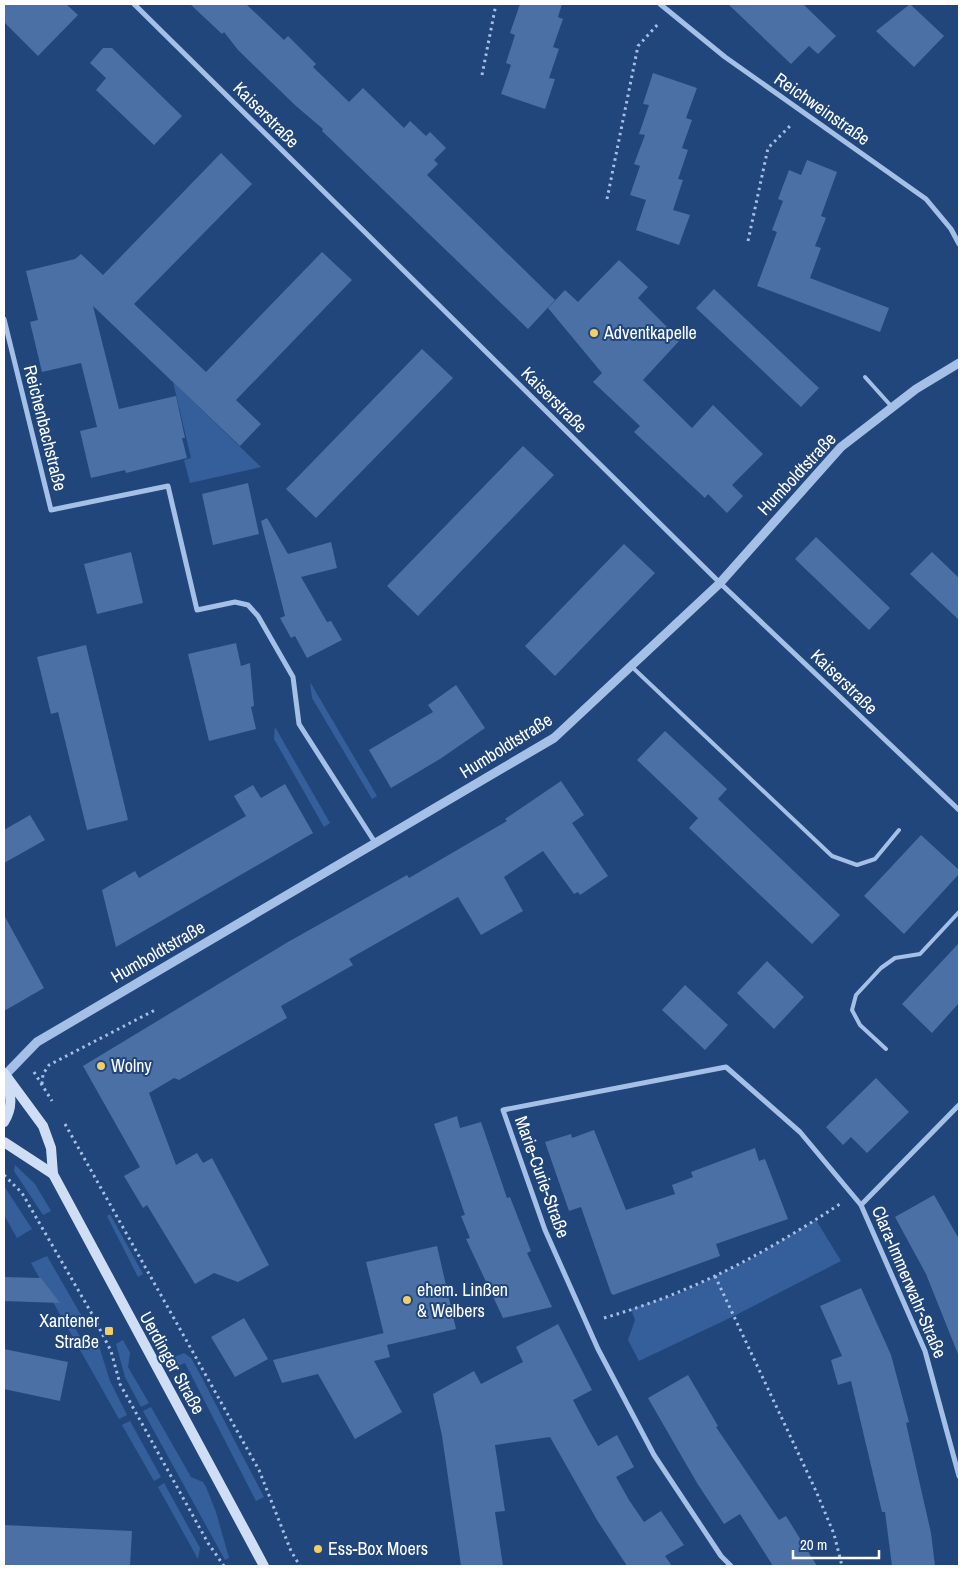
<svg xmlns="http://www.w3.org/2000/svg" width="963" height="1570" viewBox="0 0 963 1570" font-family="'Archivo Narrow',sans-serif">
  <rect width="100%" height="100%" fill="#21467c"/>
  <g fill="#355f9a">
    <path d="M 173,382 L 261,467 L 190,483 L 184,460 L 191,458 Z"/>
    <path d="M 310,682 L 377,796 L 372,799 L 312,698 Z"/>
    <path d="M 275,727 L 330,823 L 324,827 L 274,739 Z"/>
    <path d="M 15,1165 L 35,1184 L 51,1211 L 43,1215 L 14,1171 Z"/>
    <path d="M 4,1186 L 32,1229 L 17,1238 L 4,1215 Z"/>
    <path d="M 110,1214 L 143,1274 L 138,1277 L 107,1216 Z"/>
    <path d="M 816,1220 L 841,1261 L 734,1316 L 639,1361 L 628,1340 L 635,1320 L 631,1309 L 683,1292 L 753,1258 Z"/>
    <path d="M 47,1256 L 85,1322 L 75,1328 L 87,1349 L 97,1343 L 99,1346 L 110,1381 L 127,1415 L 119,1419 L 31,1263 Z"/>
    <path d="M 123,1340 L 130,1353 L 128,1367 L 149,1403 L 141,1407 L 125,1377 L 116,1344 Z"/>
    <path d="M 184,1353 L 191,1358 L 201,1376 L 264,1497 L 256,1501 L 185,1363 L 178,1366 L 174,1357 Z"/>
    <path d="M 151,1407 L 191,1477 L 203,1482 L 206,1487 L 216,1512 L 229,1558 L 225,1560 L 143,1411 Z"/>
    <path d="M 130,1421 L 161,1477 L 154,1481 L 122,1425 Z"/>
    <path d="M 164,1483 L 200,1548 L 198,1559 L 158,1487 Z"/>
  </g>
  <g fill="#4a70a6">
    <path d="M 4,4 L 66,4 L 78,15 L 38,56 L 4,22 Z"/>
    <path d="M 190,4 L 246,4 L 284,40 L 288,36 L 316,64 L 313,67 L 349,102 L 363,88 L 404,128 L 410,121 L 426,136 L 430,132 L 446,148 L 434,160 L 438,164 L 427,175 L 555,300 L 528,329 L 322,131 L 323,129 L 296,106 L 238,50 L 224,32 L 222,34 Z"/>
    <path d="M 520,4 L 562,4 L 558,17 L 563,19 L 553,47 L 559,49 L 549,78 L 555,79 L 545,109 L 501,94 L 511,65 L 506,63 L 515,35 L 510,33 Z"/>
    <path d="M 728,4 L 803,4 L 836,36 L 818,54 L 809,46 L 791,64 Z"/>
    <path d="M 910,4 L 944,36 L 914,67 L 876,31 Z"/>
    <path d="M 103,48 L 112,48 L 182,116 L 154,145 L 96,90 L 106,78 L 90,63 Z"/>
    <path d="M 653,73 L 697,88 L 686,118 L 692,120 L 682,148 L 688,150 L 678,179 L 683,180 L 673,210 L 690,215 L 679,245 L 636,230 L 646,200 L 630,195 L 640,166 L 634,164 L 645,135 L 639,134 L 649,105 L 643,104 Z"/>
    <path d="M 221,153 L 252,184 L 134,304 L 206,372 L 322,252 L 352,280 L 236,400 L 261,424 L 240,446 L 93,306 L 119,409 L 176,396 L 185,438 L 182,438 L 187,458 L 126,473 L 125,470 L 91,478 L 80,431 L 97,427 L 81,363 L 42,372 L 30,322 L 38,320 L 26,271 L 75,259 L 81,254 L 103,275 Z"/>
    <path d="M 807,160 L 837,172 L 821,216 L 826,218 L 815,246 L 821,248 L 810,278 L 889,308 L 880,332 L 757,286 L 777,232 L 772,230 L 783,201 L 778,199 L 789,170 L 801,175 Z"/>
    <path d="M 619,260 L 648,287 L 638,298 L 680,340 L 643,380 L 692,428 L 713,405 L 763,454 L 732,485 L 743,496 L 727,513 L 708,494 L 705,498 L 634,432 L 640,426 L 593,382 L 602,373 L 548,308 L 565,290 L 578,302 Z"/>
    <path d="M 714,289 L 819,388 L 801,407 L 696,308 Z"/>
    <path d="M 422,349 L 453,378 L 316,518 L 286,489 Z"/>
    <path d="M 523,446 L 554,475 L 418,616 L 387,586 Z"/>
    <path d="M 248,483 L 259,534 L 213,545 L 202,494 Z"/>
    <path d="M 267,518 L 288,554 L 331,542 L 337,568 L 301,577 L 327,622 L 331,621 L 342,640 L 307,658 L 295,636 L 291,638 L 280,618 L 285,616 L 261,521 Z"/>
    <path d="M 816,537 L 890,608 L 869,630 L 795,559 Z"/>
    <path d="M 624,544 L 655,573 L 555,676 L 525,646 Z"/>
    <path d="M 131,552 L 143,603 L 97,614 L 84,564 Z"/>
    <path d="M 932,552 L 959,578 L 959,620 L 910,574 Z"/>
    <path d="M 236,643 L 241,666 L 250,663 L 254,706 L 251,707 L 256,729 L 209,741 L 188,654 Z"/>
    <path d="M 86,645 L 128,820 L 87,830 L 58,712 L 51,714 L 37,657 Z"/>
    <path d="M 456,685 L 485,728 L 440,759 L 391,788 L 369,750 L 433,712 L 428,705 Z"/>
    <path d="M 665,731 L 727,789 L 718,799 L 840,915 L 812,944 L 689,828 L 698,818 L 637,760 Z"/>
    <path d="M 561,781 L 584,815 L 572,823 L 608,876 L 580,895 L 578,892 L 574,894 L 543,851 L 504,877 L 523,911 L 481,935 L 458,897 L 349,959 L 353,965 L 281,1006 L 287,1018 L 179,1080 L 174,1078 L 149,1093 L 176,1165 L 197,1153 L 203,1163 L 212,1158 L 269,1265 L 238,1282 L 214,1273 L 195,1284 L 147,1205 L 143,1208 L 124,1176 L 140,1167 L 83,1066 L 288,942 L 407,875 L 409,878 L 507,821 L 505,819 Z"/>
    <path d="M 285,784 L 313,833 L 116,947 L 102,890 L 135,871 L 139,878 L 246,816 L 234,796 L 253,785 L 261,798 Z"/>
    <path d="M 30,815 L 45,840 L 4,863 L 4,830 Z"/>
    <path d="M 921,835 L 959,870 L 959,874 L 904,934 L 864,896 Z"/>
    <path d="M 4,915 L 44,988 L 4,1011 Z"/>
    <path d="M 959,943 L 959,1003 L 932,1033 L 902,1004 Z"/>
    <path d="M 767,961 L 804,997 L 774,1029 L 737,993 Z"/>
    <path d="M 685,985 L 728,1025 L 705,1050 L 662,1010 Z"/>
    <path d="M 876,1078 L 909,1112 L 867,1153 L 851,1137 L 843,1145 L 826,1127 Z"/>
    <path d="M 457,1116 L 460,1128 L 481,1122 L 507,1198 L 510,1197 L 531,1251 L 527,1253 L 552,1307 L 503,1318 L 466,1239 L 470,1238 L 461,1216 L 465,1215 L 434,1124 Z"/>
    <path d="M 594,1130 L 626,1210 L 675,1194 L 672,1185 L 693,1177 L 691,1172 L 755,1148 L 759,1161 L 765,1159 L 788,1219 L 716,1244 L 720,1256 L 613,1295 L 611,1293 L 581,1207 L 569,1211 L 545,1142 L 571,1134 L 572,1138 Z"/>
    <path d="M 934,1195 L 959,1239 L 958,1354 L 926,1274 L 895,1217 Z"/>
    <path d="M 437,1246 L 456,1329 L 387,1345 L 390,1357 L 374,1361 L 402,1412 L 355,1439 L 318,1374 L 282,1383 L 273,1360 L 384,1333 L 385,1339 L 366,1262 Z"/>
    <path d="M 4,1277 L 41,1278 L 60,1303 L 4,1301 Z"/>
    <path d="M 861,1288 L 891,1355 L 909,1422 L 906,1423 L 931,1533 L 935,1566 L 892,1566 L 885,1512 L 882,1512 L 851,1381 L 838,1385 L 831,1360 L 842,1356 L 820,1306 Z"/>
    <path d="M 244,1318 L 268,1359 L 235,1377 L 211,1337 Z"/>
    <path d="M 558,1324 L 592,1390 L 573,1400 L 585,1423 L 598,1446 L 617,1435 L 634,1467 L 616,1477 L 629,1500 L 644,1522 L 661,1511 L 684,1545 L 665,1556 L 672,1566 L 627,1566 L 597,1520 L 550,1437 L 495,1445 L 505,1511 L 495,1512 L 503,1566 L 461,1566 L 442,1436 L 433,1394 L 474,1371 L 481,1384 L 523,1362 L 516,1347 Z"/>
    <path d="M 4,1349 L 68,1362 L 60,1401 L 4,1389 Z"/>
    <path d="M 688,1375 L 718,1426 L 716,1427 L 779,1520 L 786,1516 L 817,1566 L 773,1566 L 740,1514 L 724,1524 L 697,1483 L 648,1398 Z"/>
    <path d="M 4,1525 L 132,1531 L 130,1566 L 4,1565 Z"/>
  </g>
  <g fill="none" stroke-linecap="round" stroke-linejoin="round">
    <g stroke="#a5c0e6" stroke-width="3" stroke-dasharray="2.5 4" stroke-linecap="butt">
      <path d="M 482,75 L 496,4"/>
      <path d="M 607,199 L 638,46 L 659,23"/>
      <path d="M 748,241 L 768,148 L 792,124"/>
      <path d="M 34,1072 L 52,1101"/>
      <path d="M 42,1084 L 43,1074 L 49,1065 L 157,1009"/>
      <path d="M 65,1124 L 259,1470 L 291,1551 L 300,1566"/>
      <path d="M 4,1175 L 22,1193 L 92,1314 L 111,1351 L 120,1384 L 208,1543 L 224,1566"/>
      <path d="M 715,1276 L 816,1491 L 834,1534 L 842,1566"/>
      <path d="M 604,1318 C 694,1292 762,1255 840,1204"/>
    </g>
    <g stroke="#a5c0e6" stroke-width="4">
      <path d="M 865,377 L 892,407"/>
      <path d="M 631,666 L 832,856 L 857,865 L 875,859 L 899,830"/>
      <path d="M 886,1049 L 860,1025 L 852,1010 L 856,995 L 881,968 L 895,958 L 920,954 L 959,912"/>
    </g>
    <g stroke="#a5c0e6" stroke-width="5">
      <path d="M 134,4 L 720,583 L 959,810"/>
      <path d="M 660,4 L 725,57 L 926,199 L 951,229 L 959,244"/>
      <path d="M 4,319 L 51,510 L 168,486 L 197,610 L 235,602 L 248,605 L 258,616 L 293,677 L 299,724 L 376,844"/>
      <path d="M 959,1105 L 861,1205 L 925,1351 L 959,1476"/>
      <path d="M 731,1566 L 721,1556 L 654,1455 L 598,1349 L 545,1230 L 503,1110 L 726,1067 L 800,1132 L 861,1205"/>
    </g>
    <path stroke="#a5c0e6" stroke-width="9" d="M 6,1074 L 37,1042 L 554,738 L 720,583 L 841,447 L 916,389 L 959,363"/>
    <g stroke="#cfdef5" stroke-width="10">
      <path d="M 4,1073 L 43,1126 L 51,1148 L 53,1174 L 264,1566"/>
      <path d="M 4,1122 C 13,1108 11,1096 7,1080"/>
      <path d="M 4,1142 L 53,1174"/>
    </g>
  </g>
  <g fill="#f2ce67" stroke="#21467c" stroke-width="2">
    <circle cx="594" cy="333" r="5"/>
    <circle cx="101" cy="1066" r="5"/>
    <circle cx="407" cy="1300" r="5"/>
    <rect x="104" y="1326" width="10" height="10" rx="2.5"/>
    <circle cx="318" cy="1549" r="5"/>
  </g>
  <g text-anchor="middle" stroke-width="4" stroke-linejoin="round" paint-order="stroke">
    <g font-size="18" fill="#fff" stroke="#21467c">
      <text transform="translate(822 109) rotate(35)" y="6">Reichweinstraße</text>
      <text transform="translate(266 115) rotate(45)" y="6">Kaiserstraße</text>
      <text transform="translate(554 400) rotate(45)" y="6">Kaiserstraße</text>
      <text transform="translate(45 428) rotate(76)" y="6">Reichenbachstraße</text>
      <text transform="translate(797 474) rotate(-47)" y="6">Humboldtstraße</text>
      <text transform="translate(844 682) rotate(44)" y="6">Kaiserstraße</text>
      <text transform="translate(506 746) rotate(-32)" y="6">Humboldtstraße</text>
      <text transform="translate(158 952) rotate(-30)" y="6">Humboldtstraße</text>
      <text transform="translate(542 1177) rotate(70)" y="6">Marie-Curie-Straße</text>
      <text transform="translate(909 1282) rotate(67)" y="6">Clara-Immerwahr-Straße</text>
      <text transform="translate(172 1363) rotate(61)" y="6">Uerdinger Straße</text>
    </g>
    <g font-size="18" fill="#fff" stroke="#21467c" text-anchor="start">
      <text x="604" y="339">Adventkapelle</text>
      <text x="111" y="1072">Wolny</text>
      <text x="417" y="1296">ehem. Linßen<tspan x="417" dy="21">&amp; Welbers</tspan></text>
      <text x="99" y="1327" text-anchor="end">Xantener<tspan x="99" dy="21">Straße</tspan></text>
      <text x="328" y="1555">Ess-Box Moers</text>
    </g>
  </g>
  <rect width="963" height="1570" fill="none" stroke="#ffffff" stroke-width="10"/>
  <path d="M793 1550v8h86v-8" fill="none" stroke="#ffffff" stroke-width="2.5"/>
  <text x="800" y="1550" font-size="15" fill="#ffffff" stroke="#21467c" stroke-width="4" paint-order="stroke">20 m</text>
</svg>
